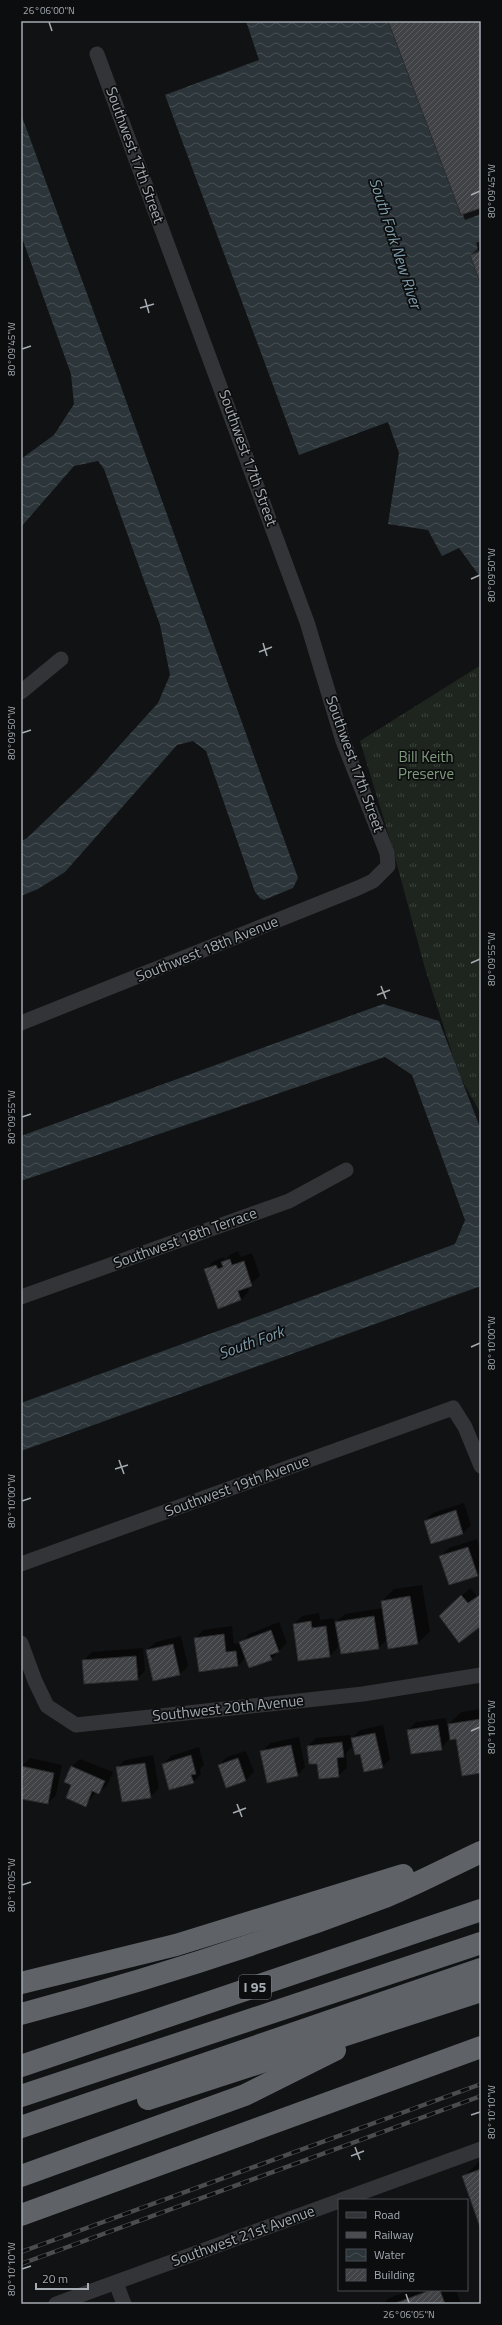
<svg xmlns="http://www.w3.org/2000/svg" width="502" height="2325" viewBox="0 0 502 2325" font-family="'Titillium Web',sans-serif">
  <defs>
    <pattern id="grass-tufts" width="24" height="20" patternUnits="userSpaceOnUse"><rect width="24" height="20" fill="#1e251e"/><path d="M3 7l-1-3M5 7V3M7 7l1-3M15 17l-1-3M17 17v-4M19 17l1-3" fill="none" stroke="#3c423c"/></pattern>
    <pattern id="water-waves" width="16" height="10" patternUnits="userSpaceOnUse"><rect width="16" height="10" fill="#2c353a"/><path d="M0 5q4-4 8 0t8 0" fill="none" stroke="#485054"/></pattern>
    <pattern id="building-hatch" width="6" height="6" patternUnits="userSpaceOnUse"><rect width="6" height="6" fill="#404246"/><path d="M-1 1l2-2M0 6l6-6M5 7l2-2" fill="none" stroke="#595b5e"/></pattern>
  </defs>
  <rect width="100%" height="100%" fill="#111213"/>
  <path fill="url(#grass-tufts)" d="M 481,665 L 481,1114 L 459,1075 L 424,965 L 392,846 L 360,741 Z"/>
  <g fill="url(#water-waves)">
    <path d="M 246,21 L 392,21 L 465,220 L 481,214 L 481,241 L 476,243 L 481,257 L 481,578 L 459,548 L 442,556 L 428,530 L 388,524 L 399,453 L 388,422 L 299,455 L 165,95 L 259,60 Z"/>
    <path d="M 21,114 L 111,359 L 298,878 L 293,888 L 264,900 L 260,898 L 255,892 L 206,751 L 193,741 L 177,745 L 65,872 L 38,889 L 21,896 L 21,841 L 27,838 L 91,777 L 158,703 L 170,675 L 160,625 L 104,469 L 98,461 L 74,466 L 21,527 L 21,459 L 54,435 L 74,404 L 71,374 L 21,235 Z"/>
    <path d="M 383,1004 L 439,1021 L 481,1130 L 481,1286 L 21,1451 L 21,1403 L 455,1244 L 465,1220 L 412,1075 L 385,1057 L 21,1181 L 21,1136 Z"/>
  </g>
  <g fill="#0007">
    <path d="M 481,245 L 481,282 L 471,255 Z"/>
    <path d="M 238,1251 L 241,1257 L 252,1253 L 260,1276 L 247,1286 L 249,1291 L 241,1300 L 206,1269 L 214,1261 L 224,1257 L 225,1260 L 231,1254 Z"/>
    <path d="M 464,1503 L 471,1525 L 463,1533 L 432,1543 L 425,1521 L 433,1513 Z"/>
    <path d="M 477,1539 L 481,1553 L 481,1571 L 477,1575 L 441,1556 L 449,1548 Z"/>
    <path d="M 422,1585 L 430,1631 L 418,1643 L 388,1639 L 378,1648 L 336,1622 L 345,1614 L 383,1608 L 382,1601 L 394,1589 Z"/>
    <path d="M 470,1588 L 477,1596 L 481,1593 L 481,1624 L 440,1617 Z"/>
    <path d="M 319,1613 L 320,1620 L 334,1618 L 338,1647 L 330,1656 L 294,1624 L 302,1616 Z"/>
    <path d="M 279,1622 L 287,1643 L 271,1659 L 246,1657 L 238,1666 L 195,1639 L 203,1630 L 232,1626 L 234,1644 L 241,1643 L 249,1634 Z"/>
    <path d="M 181,1636 L 188,1666 L 180,1674 L 147,1650 L 156,1642 Z"/>
    <path d="M 143,1648 L 145,1671 L 137,1679 L 83,1661 L 92,1652 Z"/>
    <path d="M 481,1709 L 481,1772 L 457,1738 L 449,1739 L 441,1749 L 408,1731 L 416,1722 L 446,1718 L 447,1726 L 461,1712 Z"/>
    <path d="M 383,1725 L 390,1759 L 382,1767 L 361,1753 L 352,1738 L 360,1730 Z"/>
    <path d="M 350,1735 L 352,1747 L 346,1753 L 347,1768 L 338,1776 L 308,1746 L 316,1738 Z"/>
    <path d="M 299,1737 L 305,1767 L 297,1775 L 262,1752 L 270,1743 Z"/>
    <path d="M 199,1747 L 204,1765 L 200,1769 L 201,1774 L 193,1782 L 163,1764 L 171,1756 Z"/>
    <path d="M 246,1751 L 254,1772 L 246,1780 L 219,1765 L 227,1757 Z"/>
    <path d="M 153,1755 L 159,1788 L 150,1797 L 117,1768 L 125,1760 Z"/>
    <path d="M 30,1758 L 62,1765 L 56,1795 L 48,1803 L 21,1798 L 24,1780 L 21,1780 L 22,1766 Z"/>
    <path d="M 80,1759 L 113,1772 L 107,1785 L 99,1793 L 96,1792 L 86,1805 L 72,1784 L 71,1767 Z"/>
    <path d="M 481,2160 L 481,2227 L 463,2177 Z"/>
    <path d="M 412,2290 L 456,2290 L 461,2304 L 383,2304 L 389,2298 Z"/>
  </g>
  <g fill="url(#building-hatch)" stroke="#2c2c2e">
    <path d="M 388,21 L 481,21 L 481,208 L 461,215 Z"/>
    <path d="M 481,251 L 481,285 L 470,255 Z"/>
    <path d="M 230,1259 L 232,1265 L 244,1261 L 252,1286 L 238,1291 L 241,1300 L 218,1309 L 204,1269 L 216,1265 L 218,1269 L 223,1267 L 221,1262 Z"/>
    <path d="M 456,1510 L 463,1534 L 431,1544 L 424,1521 Z"/>
    <path d="M 468,1547 L 478,1576 L 449,1585 L 439,1556 Z"/>
    <path d="M 481,1594 L 481,1626 L 459,1643 L 439,1616 L 461,1595 L 468,1603 Z"/>
    <path d="M 410,1596 L 418,1644 L 388,1649 L 381,1601 Z"/>
    <path d="M 374,1616 L 379,1649 L 341,1654 L 335,1622 Z"/>
    <path d="M 311,1621 L 312,1628 L 326,1626 L 330,1657 L 298,1661 L 293,1624 Z"/>
    <path d="M 271,1630 L 279,1652 L 270,1655 L 272,1660 L 249,1668 L 239,1642 Z"/>
    <path d="M 224,1634 L 226,1652 L 236,1651 L 238,1666 L 199,1672 L 194,1638 Z"/>
    <path d="M 173,1644 L 180,1675 L 153,1681 L 146,1650 Z"/>
    <path d="M 136,1656 L 138,1680 L 84,1684 L 82,1660 Z"/>
    <path d="M 481,1719 L 481,1773 L 462,1776 L 456,1739 L 450,1740 L 448,1724 Z"/>
    <path d="M 438,1725 L 442,1750 L 411,1754 L 407,1730 Z"/>
    <path d="M 375,1733 L 383,1768 L 364,1772 L 360,1754 L 355,1755 L 351,1738 Z"/>
    <path d="M 342,1742 L 344,1757 L 337,1758 L 339,1777 L 319,1779 L 317,1764 L 309,1764 L 307,1746 Z"/>
    <path d="M 291,1745 L 298,1776 L 267,1783 L 260,1751 Z"/>
    <path d="M 191,1755 L 196,1774 L 191,1775 L 194,1783 L 169,1790 L 162,1764 Z"/>
    <path d="M 238,1758 L 246,1781 L 226,1788 L 218,1765 Z"/>
    <path d="M 145,1763 L 151,1798 L 122,1802 L 116,1767 Z"/>
    <path d="M 21,1766 L 54,1773 L 48,1804 L 21,1799 L 23,1781 L 21,1781 Z"/>
    <path d="M 71,1766 L 105,1781 L 99,1794 L 92,1791 L 86,1807 L 66,1798 L 71,1785 L 64,1782 Z"/>
    <path d="M 481,2169 L 481,2230 L 462,2176 Z"/>
    <path d="M 431,2290 L 440,2290 L 445,2304 L 393,2304 Z"/>
  </g>
  <g fill="none" stroke-linecap="round" stroke-linejoin="round">
    <g stroke="#333437" stroke-width="15">
      <path d="M 21,692 L 61,659"/>
      <path d="M 21,1023 L 358,888 L 373,881 L 388,866 L 387,853 L 343,741 L 307,622 L 97,54"/>
      <path d="M 21,1297 L 289,1201 L 346,1170"/>
      <path d="M 21,1564 L 453,1408 L 465,1427 L 481,1466"/>
      <path d="M 21,1643 L 35,1681 L 47,1706 L 76,1725 L 363,1694 L 481,1675"/>
      <path d="M 341,2200 L 481,2149"/>
      <path d="M 116,2283 L 124,2304"/>
      <path d="M 56,2304 L 339,2201"/>
    </g>
    <g stroke="#5f6368" stroke-width="22">
      <path d="M 21,1983 L 176,1945 L 403,1875"/>
      <path d="M 21,2014 C 144,1981 266,1942 385,1897 C 417,1884 449,1867 481,1852"/>
      <path d="M 21,2066 L 481,1910"/>
      <path d="M 21,2096 L 481,1943"/>
      <path d="M 148,2099 L 481,1991"/>
      <path d="M 21,2127 L 481,1969"/>
      <path d="M 21,2176 L 245,2095 L 335,2050"/>
      <path d="M 21,2215 L 481,2047"/>
    </g>
    <g stroke="#4a4c50" stroke-width="4.5">
      <g id="rail">
        <path d="M 21,2252 L 481,2084"/>
        <path d="M 21,2264 L 481,2096"/>
      </g>
    </g>
    <use href="#rail" stroke="#0c0d0e" stroke-width="3" stroke-dasharray="9" stroke-linecap="butt"/>
  </g>
  <path fill="none" stroke="#a4abb2" stroke-width="1.5" d="M 49,22 L 52,31M 471,195 L 480,191M 145,299 L 149,313M 140,308 L 154,304M 22,349 L 31,346M 471,579 L 480,575M 263,643 L 267,656M 259,652 L 272,647M 22,733 L 31,730M 471,963 L 480,959M 381,986 L 386,999M 377,995 L 390,990M 22,1117 L 31,1114M 471,1347 L 480,1343M 119,1460 L 124,1474M 115,1469 L 128,1465M 22,1501 L 31,1498M 471,1731 L 480,1727M 237,1804 L 242,1817M 233,1813 L 246,1808M 22,1885 L 31,1882M 471,2115 L 480,2112M 355,2147 L 360,2160M 351,2156 L 364,2151M 22,2269 L 31,2266M 406,2294 L 409,2303"/>
  <g text-anchor="middle" stroke-width="3.5" stroke-linejoin="round" paint-order="stroke">
    <rect fill="#0c0d0e" stroke="#767c81" stroke-width="1" x="239" y="1975" width="32" height="24" rx="3"/>
    <g font-size="14" font-weight="bold" fill="#a4abb2">
      <text x="255" y="1992">I 95</text>
    </g>
    <g font-size="15" fill="#a4abb2" stroke="#0c0d0e">
      <text transform="translate(135 155) rotate(70)" y="5">Southwest 17th Street</text>
      <text transform="translate(248 458) rotate(70)" y="5">Southwest 17th Street</text>
      <text transform="translate(355 764) rotate(70)" y="5">Southwest 17th Street</text>
      <text transform="translate(207 949) rotate(-22)" y="5">Southwest 18th Avenue</text>
      <text transform="translate(185 1238) rotate(-20)" y="5">Southwest 18th Terrace</text>
      <text transform="translate(237 1486) rotate(-20)" y="5">Southwest 19th Avenue</text>
      <text transform="translate(228 1708) rotate(-6)" y="5">Southwest 20th Avenue</text>
      <text transform="translate(243 2236) rotate(-20)" y="5">Southwest 21st Avenue</text>
    </g>
    <g font-size="15" fill="#809b7d" stroke="#0c0d0e">
      <text x="426" y="762">Bill Keith<tspan x="426" dy="17">Preserve</tspan></text>
    </g>
    <g font-size="16" font-style="italic" fill="#7f9caa" stroke="#0c0d0e">
      <text transform="translate(396 243) rotate(72)" y="6">South Fork New River</text>
      <text transform="translate(251 1342) rotate(-20)" y="6">South Fork</text>
    </g>
  </g>
  <rect width="502" height="2325" fill="none" stroke="#0c0d0e" stroke-width="44"/>
  <rect x="338" y="2199" width="130" height="92" fill="#0c0d0e" stroke="#494c50"/>
  <rect x="346" y="2212" width="20" height="6" fill="#333437" stroke="#494c50"/>
  <text x="374" y="2219" font-size="12" fill="#a4abb2">Road</text>
  <rect x="346" y="2232" width="20" height="6" fill="#4a4c50" stroke="#494c50"/>
  <text x="374" y="2239" font-size="12" fill="#a4abb2">Railway</text>
  <rect x="346" y="2249" width="20" height="12" fill="url(#water-waves)" stroke="#494c50"/>
  <text x="374" y="2259" font-size="12" fill="#a4abb2">Water</text>
  <rect x="346" y="2269" width="20" height="12" fill="url(#building-hatch)" stroke="#494c50"/>
  <text x="374" y="2279" font-size="12" fill="#a4abb2">Building</text>
  <path d="M36 2283v6h52v-6" fill="none" stroke="#a4abb2" stroke-width="2"/>
  <text x="42" y="2283" font-size="12" fill="#a4abb2" stroke="#0c0d0e" stroke-width="3" paint-order="stroke">20 m</text>
  <rect x="22" y="22" width="458" height="2281" fill="none" stroke="#a4abb2" stroke-width="1.5"/>
  <g font-size="10" text-anchor="middle" fill="#a4abb2">
    <text x="49" y="14">26°06'00"N</text>
    <text transform="translate(491 191) rotate(-90)" y="4">80°09'45"W</text>
    <text transform="translate(11 349) rotate(-90)" y="4">80°09'45"W</text>
    <text transform="translate(491 575) rotate(-90)" y="4">80°09'50"W</text>
    <text transform="translate(11 733) rotate(-90)" y="4">80°09'50"W</text>
    <text transform="translate(491 959) rotate(-90)" y="4">80°09'55"W</text>
    <text transform="translate(11 1117) rotate(-90)" y="4">80°09'55"W</text>
    <text transform="translate(491 1343) rotate(-90)" y="4">80°10'00"W</text>
    <text transform="translate(11 1501) rotate(-90)" y="4">80°10'00"W</text>
    <text transform="translate(491 1727) rotate(-90)" y="4">80°10'05"W</text>
    <text transform="translate(11 1885) rotate(-90)" y="4">80°10'05"W</text>
    <text transform="translate(491 2112) rotate(-90)" y="4">80°10'10"W</text>
    <text transform="translate(11 2269) rotate(-90)" y="4">80°10'10"W</text>
    <text x="409" y="2318">26°06'05"N</text>
  </g>
</svg>
